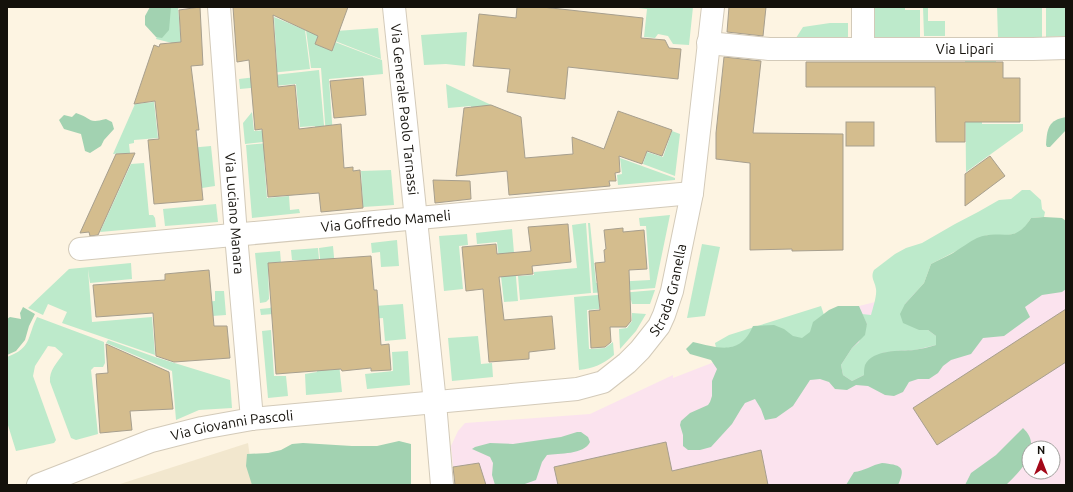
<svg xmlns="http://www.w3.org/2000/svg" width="1073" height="492" viewBox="0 0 1073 492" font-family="Ubuntu,sans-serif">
  <rect width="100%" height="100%" fill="#fdf4e2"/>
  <path fill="#f2e7ce" d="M 248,443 L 254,485 L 117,485 Z"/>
  <path fill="#fbe3ee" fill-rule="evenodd" d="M 1066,227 L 1066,485 L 455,485 L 451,446 L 458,431 L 465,423 L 590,414 L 673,375 L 673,378 L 859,306 L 984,275 ZM 1029,448 L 1053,448 L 1053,472 L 1029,472 Z"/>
  <g fill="#bdeacb">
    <path d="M 167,7 L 178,7 L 181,42 L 172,43 L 156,39 Z"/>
    <path d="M 630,7 L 693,7 L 689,45 L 673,44 L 668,36 L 658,34 L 655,38 L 644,37 L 647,9 Z"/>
    <path d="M 872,7 L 905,7 L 905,10 L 920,10 L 920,38 L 872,37 Z"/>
    <path d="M 923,7 L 928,7 L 928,21 L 945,21 L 945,36 L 924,36 Z"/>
    <path d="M 997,7 L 1042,7 L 1042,37 L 998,38 Z"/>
    <path d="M 1046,7 L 1066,7 L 1066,36 L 1046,37 Z"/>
    <path d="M 274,17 L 305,30 L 310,69 L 260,74 L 260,66 L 277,65 Z"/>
    <path d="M 830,23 L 848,23 L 848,37 L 796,38 L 803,27 Z"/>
    <path d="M 378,28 L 381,59 L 335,41 L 322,32 Z"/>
    <path d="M 306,30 L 318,35 L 315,44 L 332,51 L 335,42 L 382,60 L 383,74 L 329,79 L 333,136 L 326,136 L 321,68 L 311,68 Z"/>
    <path d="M 467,32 L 465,66 L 446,64 L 424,65 L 421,35 Z"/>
    <path d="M 965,60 L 996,60 L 996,75 L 981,76 L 982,124 L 1023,124 L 1023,131 L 966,172 Z"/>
    <path d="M 319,70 L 325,136 L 316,137 L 315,126 L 300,127 L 296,84 L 240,89 L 239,79 Z"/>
    <path d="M 446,84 L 500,109 L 474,136 L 471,106 L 448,108 Z"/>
    <path d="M 154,102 L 158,138 L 134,140 L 134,143 L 129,144 L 130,153 L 113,154 L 135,104 Z"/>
    <path d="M 252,112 L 254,131 L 298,128 L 299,138 L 245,144 L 243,123 Z"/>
    <path d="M 672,131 L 680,134 L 675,176 L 643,164 L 647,152 L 663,157 Z"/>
    <path d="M 314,139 L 264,159 L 267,198 L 289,196 L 290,210 L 299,209 L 300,213 L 252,218 L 246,145 Z"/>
    <path d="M 211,146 L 215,186 L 202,188 L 199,161 L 179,162 L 178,149 Z"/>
    <path d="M 620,158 L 675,178 L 675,180 L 618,185 L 617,175 L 622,174 Z"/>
    <path d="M 144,163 L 149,215 L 153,215 L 155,218 L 156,227 L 100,232 L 131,164 Z"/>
    <path d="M 391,170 L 394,205 L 363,207 L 361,171 Z"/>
    <path d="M 1022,190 L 1030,190 L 1041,200 L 1042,209 L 1045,212 L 1044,217 L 1031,218 L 1026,226 L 1018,233 L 1008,235 L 987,235 L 931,264 L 924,283 L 905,304 L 919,330 L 928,330 L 936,336 L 936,345 L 915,350 L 895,351 L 882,353 L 864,375 L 852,381 L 843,375 L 841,365 L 852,348 L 859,342 L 867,324 L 862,314 L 871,315 C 873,307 877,296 876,289 C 875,281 870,278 874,270 L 895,254 L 906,248 L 922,243 L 955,224 L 978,212 L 999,200 L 1011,199 Z"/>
    <path d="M 216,204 L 218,222 L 165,226 L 163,209 Z"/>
    <path d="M 670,215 L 655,288 L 593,293 L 588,223 L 590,223 L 596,283 L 650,280 L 646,226 L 640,226 L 639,218 Z"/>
    <path d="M 586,223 L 591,293 L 520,300 L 518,276 L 534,275 L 534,272 L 577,268 L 572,225 Z"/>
    <path d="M 512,229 L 518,301 L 504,302 L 497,242 L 477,244 L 476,233 Z"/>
    <path d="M 467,234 L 468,245 L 459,246 L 463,289 L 444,291 L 439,236 Z"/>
    <path d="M 397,240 L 399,266 L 381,267 L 380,252 L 372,253 L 371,243 Z"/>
    <path d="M 702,244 L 720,247 L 705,316 L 687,318 Z"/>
    <path d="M 333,246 L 337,290 L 323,292 L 319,248 Z"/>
    <path d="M 318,248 L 323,302 L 309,311 L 261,315 L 260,309 L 270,308 L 281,300 L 308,298 L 306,260 L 292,260 L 291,250 Z"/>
    <path d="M 280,251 L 281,262 L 268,263 L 269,299 L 266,302 L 260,303 L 255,253 Z"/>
    <path d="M 131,263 L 132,279 L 90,283 L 88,269 L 92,322 L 152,317 L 155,355 L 62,323 L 67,312 L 48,304 L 43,315 L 28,308 L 69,269 Z"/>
    <path d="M 655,290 L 650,304 L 632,304 L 631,300 L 599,302 L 599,309 L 587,310 L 589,349 L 605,348 L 613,342 L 614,355 C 602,365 594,368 579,370 L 574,297 Z"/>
    <path d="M 215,291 L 224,291 L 226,315 L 170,319 L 170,305 L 215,301 Z"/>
    <path d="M 403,304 L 406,339 L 385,341 L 383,318 L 346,321 L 346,308 Z"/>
    <path d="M 821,306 L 830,333 L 719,362 L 715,343 L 729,335 Z"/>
    <path d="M 632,313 L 646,314 L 636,331 L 620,349 L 619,329 L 627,328 L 632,321 Z"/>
    <path d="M 334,316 L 342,392 L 306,395 L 305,374 L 317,372 L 314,330 Z"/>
    <path d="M 37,317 L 104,342 L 105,363 L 103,367 L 94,367 L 91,370 L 98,434 L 76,440 L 71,438 L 50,382 C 49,370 57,363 63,354 L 55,347 L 48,346 L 35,366 L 33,376 L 56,440 L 54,443 L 16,451 L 7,422 L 7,357 C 32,348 27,337 37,317 Z"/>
    <path d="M 271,330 L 274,376 L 286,376 L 288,396 L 268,398 L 262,331 Z"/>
    <path d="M 478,336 L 481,364 L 492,363 L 493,377 L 452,381 L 448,338 Z"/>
    <path d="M 108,340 L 155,357 L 230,380 L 232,408 L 199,410 L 176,420 L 172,371 L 106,343 Z"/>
    <path d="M 408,351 L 410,385 L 367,389 L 365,374 L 393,371 L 392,352 Z"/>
  </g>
  <g fill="#a2d2b1">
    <path d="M 150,7 L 171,7 L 169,30 L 162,38 L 156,37 L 145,25 L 145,16 Z"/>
    <path d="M 76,113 C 92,118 87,124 106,119 L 112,122 L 114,129 L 104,140 L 101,146 L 90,153 L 85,151 L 81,134 L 64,129 L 59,120 L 64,115 L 72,117 Z"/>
    <path d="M 1066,117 L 1066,130 L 1050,147 L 1047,147 L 1046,145 C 1047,129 1048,120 1066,117 Z"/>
    <path d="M 1044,217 L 1062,218 L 1066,221 L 1066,289 L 1062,292 L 1042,295 L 1025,307 L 1030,317 L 1004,336 L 983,338 L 971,354 L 951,360 L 943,366 L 938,373 L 929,379 L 918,379 L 909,382 L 903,392 L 894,396 L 885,395 L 868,386 L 856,385 L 847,390 L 835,389 L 829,382 L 820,379 L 810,380 L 793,406 L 776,418 L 765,420 L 761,409 L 755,399 L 745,403 L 741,409 L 732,424 L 711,447 L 700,450 L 688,450 L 683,446 L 683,435 L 680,425 L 681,421 L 690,413 L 708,405 L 710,402 L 712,396 L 712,381 L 717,369 L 711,360 L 690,354 L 686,349 L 693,342 C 719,348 740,356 753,326 L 774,325 L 784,329 L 793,336 L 802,338 L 810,332 L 813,322 L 829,310 L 838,306 L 859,306 L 867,324 L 865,335 L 852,348 L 841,365 L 843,375 L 852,381 L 864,375 C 864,372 864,368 865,365 C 873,349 900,351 914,350 C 921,349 929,347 936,345 L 936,336 L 928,330 L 919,330 L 903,323 L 900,314 L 905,304 L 924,283 L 931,264 C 938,260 946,257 953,253 C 961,248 969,242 977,238 C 1000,228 1014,246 1031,218 Z"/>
    <path d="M 23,307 L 35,314 L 29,326 L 25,340 L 16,351 L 7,355 L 7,319 L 10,317 L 21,319 L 20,313 Z"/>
    <path d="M 1023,428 C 1029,434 1032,439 1031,448 L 1029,448 C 1029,464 1017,474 1006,485 L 965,485 L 971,473 L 996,455 Z"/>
    <path d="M 577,432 L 581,432 L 588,437 L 590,442 C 584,455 559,453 547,455 L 542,462 L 536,480 L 522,485 L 495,485 L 492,475 L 493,463 L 490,457 L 472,449 L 475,447 L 490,443 L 513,444 L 561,437 Z"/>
    <path d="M 399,441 L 411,444 L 411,485 L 252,485 L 246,466 L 247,454 L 268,453 L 281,450 L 292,444 L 303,443 L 352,446 L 377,446 Z"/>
    <path d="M 882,463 C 900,465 907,466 898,485 L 846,485 L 854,472 C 864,471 872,465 882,463 Z"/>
  </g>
  <g fill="#d4bd8e" stroke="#a79f8e">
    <path d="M 200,7 L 203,65 L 191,66 L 199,130 L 196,130 L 203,200 L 154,204 L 148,140 L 159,139 L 155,101 L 134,104 L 154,45 L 159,47 L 160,44 L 181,42 L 179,10 Z"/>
    <path d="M 233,7 L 348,7 L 332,51 L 315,44 L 318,36 L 273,15 L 278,87 L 295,85 L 299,129 L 341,124 L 344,168 L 353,167 L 353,171 L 360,170 L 363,208 L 321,212 L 319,193 L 268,197 L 262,129 L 255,130 L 249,60 L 237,62 Z"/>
    <path d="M 517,7 L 542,7 L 643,18 L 641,38 L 665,40 L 669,48 L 681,49 L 678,79 L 568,67 L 565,99 L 507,92 L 510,69 L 473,66 L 479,14 L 516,18 Z"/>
    <path d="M 729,7 L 766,7 L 763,36 L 727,32 Z"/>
    <path d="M 724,57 L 761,61 L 753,133 L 843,134 L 843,250 L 792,251 L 792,249 L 750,250 L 750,163 L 716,159 L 716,133 Z"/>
    <path d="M 806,62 L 1003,62 L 1003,78 L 1020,78 L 1020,122 L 965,122 L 965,142 L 936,142 L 935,87 L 806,87 Z"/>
    <path d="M 363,78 L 366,115 L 334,118 L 330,81 Z"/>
    <path d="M 491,105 L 521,117 L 525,158 L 573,154 L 572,137 L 604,149 L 618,111 L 672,130 L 662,156 L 647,151 L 642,164 L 619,156 L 620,172 L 615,173 L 616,181 L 609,181 L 610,186 L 509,195 L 507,171 L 456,176 L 464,108 Z"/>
    <rect x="846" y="122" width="28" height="24"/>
    <path d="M 135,153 L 98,235 L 90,236 L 89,232 L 80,233 L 116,154 Z"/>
    <path d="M 990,156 L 1005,176 L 965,206 L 965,174 Z"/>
    <path d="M 433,180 L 470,181 L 471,199 L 435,203 Z"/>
    <path d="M 568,224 L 571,262 L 532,266 L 533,274 L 499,277 L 504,320 L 552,316 L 555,349 L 529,352 L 529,359 L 489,362 L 483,289 L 466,291 L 462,247 L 496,244 L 497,254 L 531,251 L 528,227 Z"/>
    <path d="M 623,228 L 623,232 L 644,230 L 647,269 L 629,270 L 631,321 L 626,327 L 610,327 L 611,342 L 605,347 L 591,348 L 589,311 L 600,310 L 595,263 L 605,262 L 604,250 L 606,249 L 604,230 Z"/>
    <path d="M 371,256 L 374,290 L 377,290 L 381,345 L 389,344 L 391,370 L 371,371 L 371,368 L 342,371 L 341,369 L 276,374 L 268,263 Z"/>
    <path d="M 209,270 L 214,326 L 227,326 L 230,358 L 174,362 L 156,356 L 153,313 L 96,317 L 93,285 L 165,280 L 165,274 Z"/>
    <path d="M 1066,309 L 1066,362 L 937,445 L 913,408 Z"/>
    <path d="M 106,344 L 169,372 L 173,409 L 130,411 L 132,430 L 100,433 L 96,374 L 108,373 Z"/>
    <path d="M 666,442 L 672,471 L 761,450 L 768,485 L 558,485 L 554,467 Z"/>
    <path d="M 479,463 L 486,485 L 455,485 L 453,467 Z"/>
  </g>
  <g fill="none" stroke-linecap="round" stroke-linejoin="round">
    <g stroke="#d3cab9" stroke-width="24">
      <g id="street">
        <path id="s1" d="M 219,7 L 236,235 L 252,419"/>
        <path id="s2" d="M 394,7 L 435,403 L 442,485"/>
        <path id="s3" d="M 708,43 L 769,49 L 1033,49 L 1066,48"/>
        <path d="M 863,49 L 863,7"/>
        <path id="s4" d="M 80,249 L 692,193"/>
        <path id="s5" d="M 38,485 L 151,441 L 202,428 L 252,419 L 577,389 L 603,382 L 627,363 L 640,350 L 659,326 L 664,315 L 672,291 L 692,193 L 713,7"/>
      </g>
    </g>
    <use href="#street" stroke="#fff" stroke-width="22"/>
  </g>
  <g text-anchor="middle" stroke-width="3.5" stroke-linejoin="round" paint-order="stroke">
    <g font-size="14" fill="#14110b" stroke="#fff">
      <text dy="5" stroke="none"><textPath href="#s3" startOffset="257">Via Lipari</textPath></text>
      <text dy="5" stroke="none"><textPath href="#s2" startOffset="103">Via Generale Paolo Tarnassi</textPath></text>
      <text dy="5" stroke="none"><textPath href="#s1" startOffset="207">Via Luciano Manara</textPath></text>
      <text dy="5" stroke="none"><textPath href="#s4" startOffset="307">Via Goffredo Mameli</textPath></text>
      <text dy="5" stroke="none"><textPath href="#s5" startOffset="695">Strada Granella</textPath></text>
      <text dy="5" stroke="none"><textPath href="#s5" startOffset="204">Via Giovanni Pascoli</textPath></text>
    </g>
  </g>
  <rect width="1073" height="492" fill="none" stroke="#14110b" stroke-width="16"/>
  <g transform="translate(1041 460)"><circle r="19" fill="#ffffff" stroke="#a1a09d"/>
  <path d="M0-3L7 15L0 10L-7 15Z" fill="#a30819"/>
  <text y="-6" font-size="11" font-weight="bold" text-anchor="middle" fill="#14110b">N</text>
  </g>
</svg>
